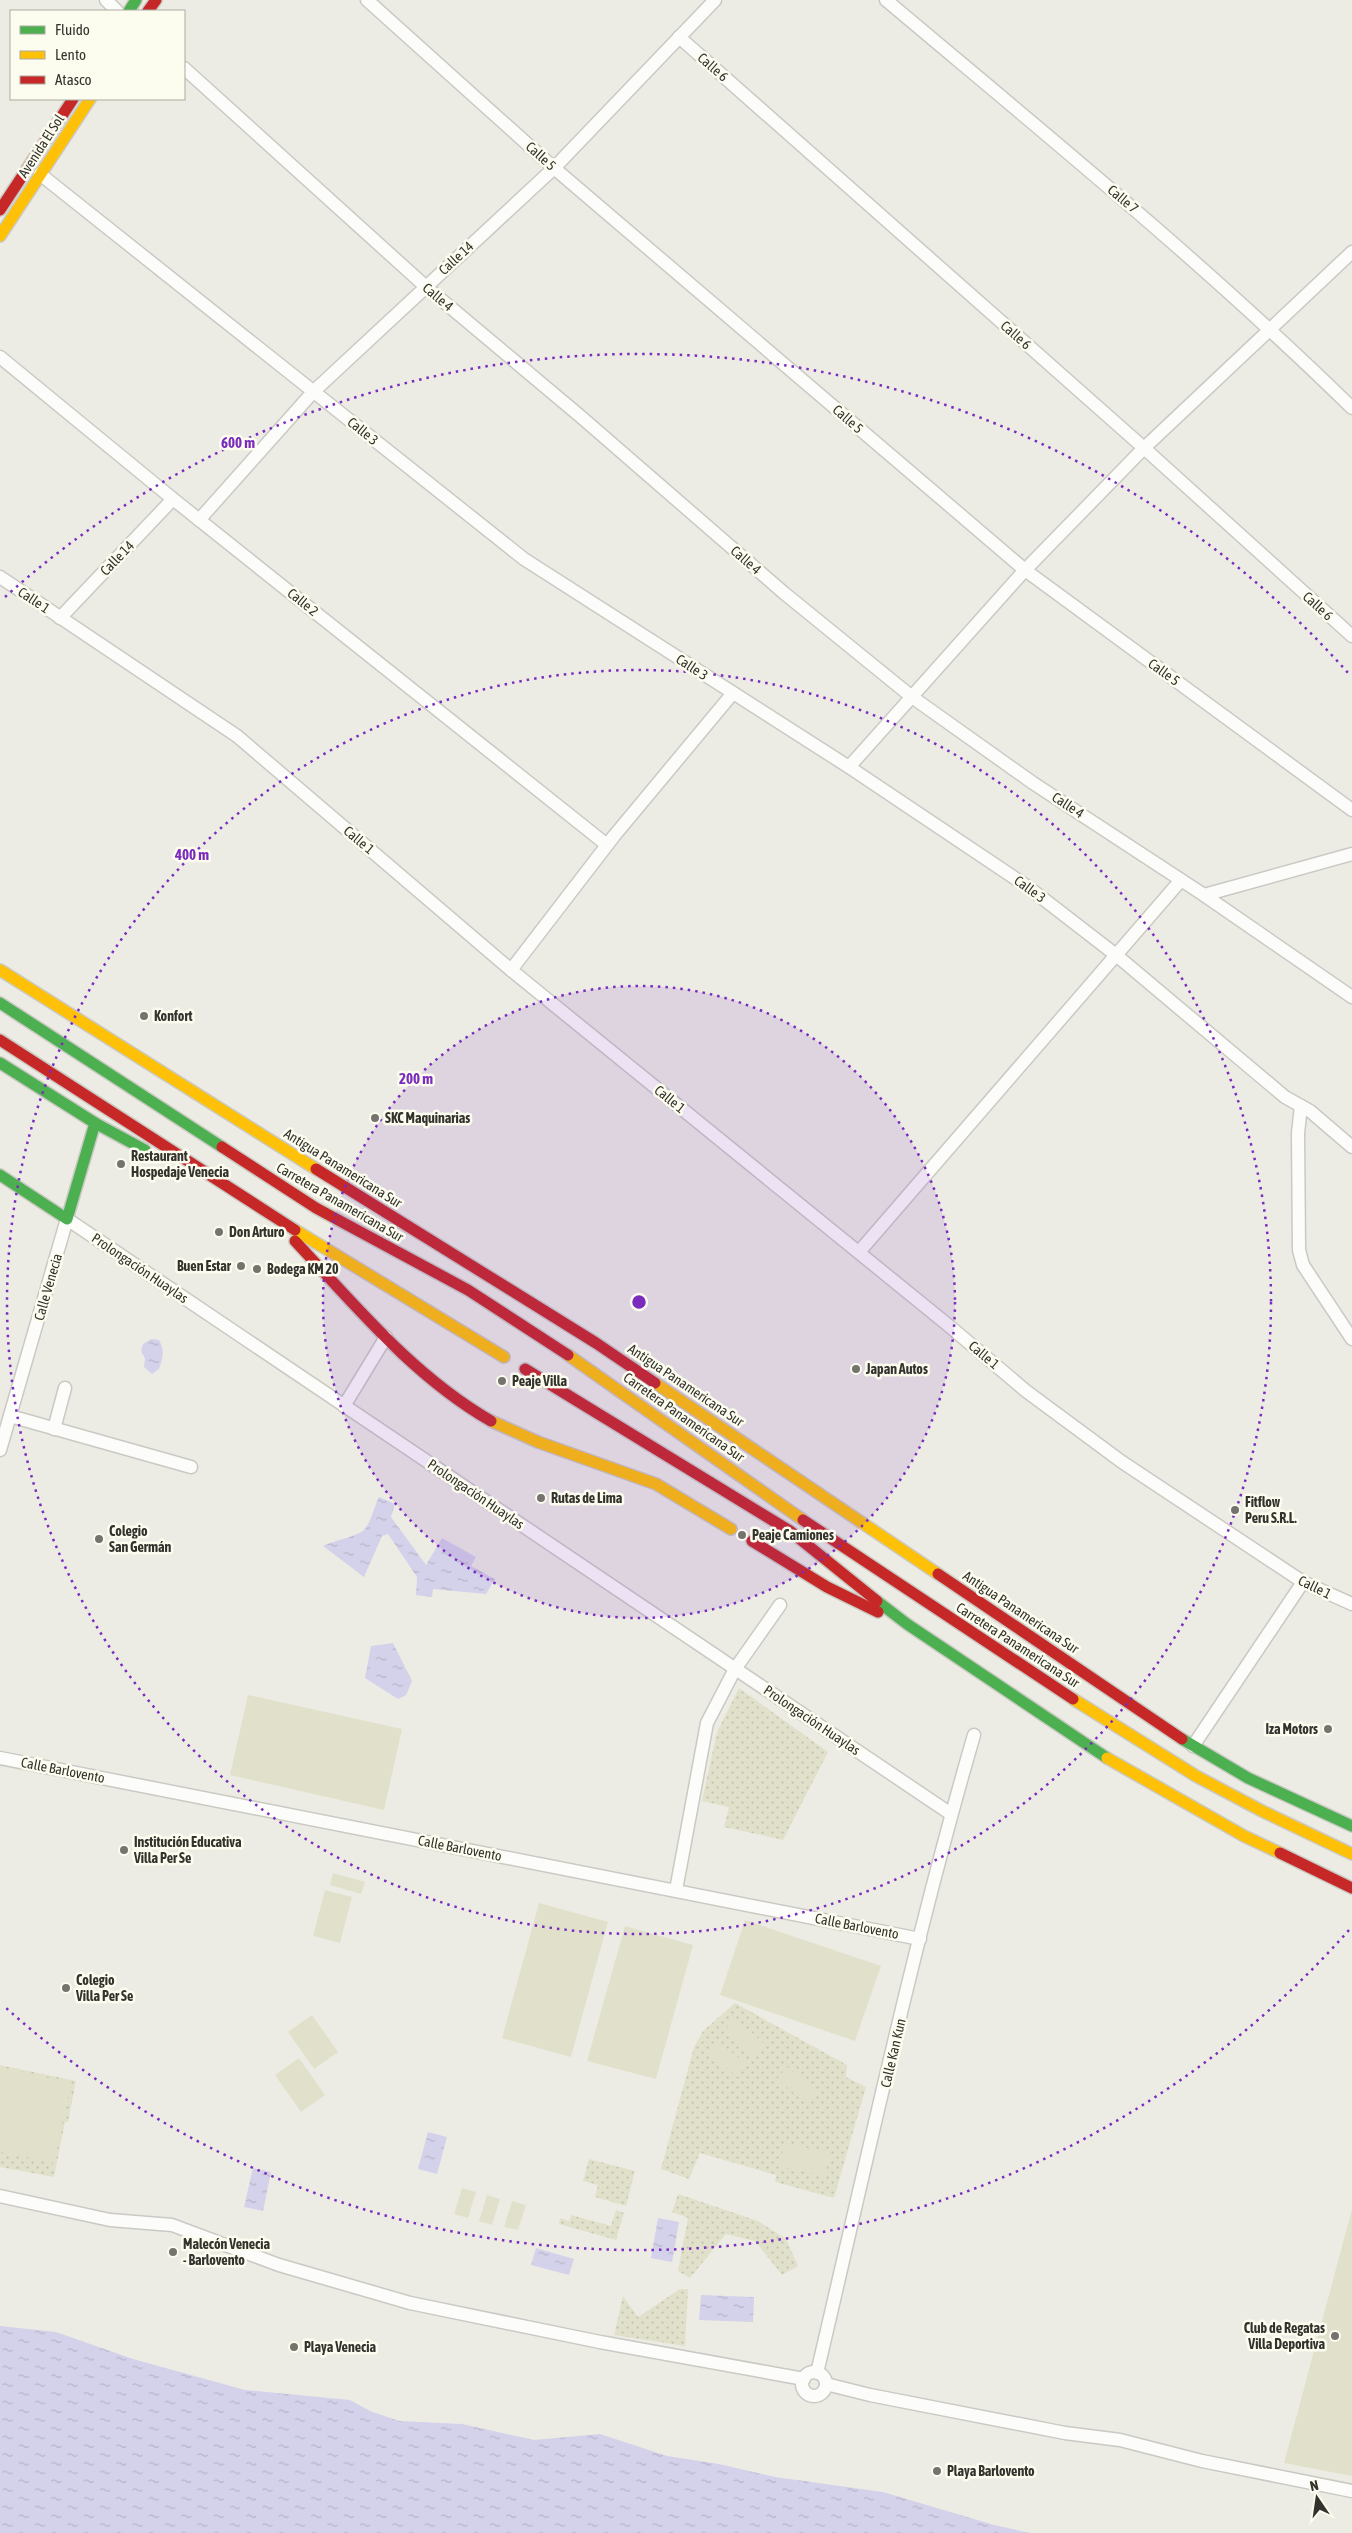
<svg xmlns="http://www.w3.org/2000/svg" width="1352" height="2533" viewBox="0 0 1352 2533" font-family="'Asap Condensed',sans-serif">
  <defs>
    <pattern id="grass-dots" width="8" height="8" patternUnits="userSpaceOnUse" patternTransform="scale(1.25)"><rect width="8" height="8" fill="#e1e1cb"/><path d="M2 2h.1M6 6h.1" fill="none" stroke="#c2c2af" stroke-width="1.8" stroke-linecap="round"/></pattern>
    <pattern id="water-ripples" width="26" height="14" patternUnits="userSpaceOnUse" patternTransform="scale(1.25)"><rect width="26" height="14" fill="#d4d1ea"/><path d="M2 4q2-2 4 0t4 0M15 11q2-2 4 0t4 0" fill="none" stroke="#b6b4c9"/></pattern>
  </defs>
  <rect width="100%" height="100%" fill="#ecece4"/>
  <g fill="url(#grass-dots)">
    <path d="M 739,1688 L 828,1752 L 783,1840 L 724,1827 L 729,1807 L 702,1801 L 717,1732 Z"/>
    <path d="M 735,2003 L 847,2065 L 846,2077 L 866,2087 L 834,2198 L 775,2182 L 776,2175 L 700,2153 L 689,2179 L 661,2169 L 694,2047 L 703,2031 Z"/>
    <path d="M 0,2065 L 76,2081 L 68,2122 L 65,2122 L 54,2177 L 0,2167 Z"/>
    <path d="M 589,2159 L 635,2171 L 626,2206 L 595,2197 L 598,2185 L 583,2181 Z"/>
    <path d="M 678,2194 L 758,2221 L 786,2239 L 798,2266 L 782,2275 L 755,2241 L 726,2234 L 690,2278 L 678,2271 L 688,2218 L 672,2212 Z"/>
    <path d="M 616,2210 L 624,2213 L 616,2240 L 559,2224 L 560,2218 L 569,2221 L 571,2215 L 611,2226 Z"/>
    <path d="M 680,2289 L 688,2289 L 685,2346 L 614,2335 L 623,2296 L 638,2317 Z"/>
  </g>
  <g fill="#e1e1cb">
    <path d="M 248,1695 L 402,1729 L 384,1810 L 230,1775 Z"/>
    <path d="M 333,1873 L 365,1882 L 361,1894 L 330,1885 Z"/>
    <path d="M 325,1890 L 352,1897 L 340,1943 L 313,1936 Z"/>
    <path d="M 539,1903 L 608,1922 L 571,2057 L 502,2038 Z"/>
    <path d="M 745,1920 L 881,1966 L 855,2041 L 720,1995 Z"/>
    <path d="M 625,1926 L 693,1945 L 656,2079 L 587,2061 Z"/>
    <path d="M 312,2015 L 338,2052 L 314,2069 L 288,2032 Z"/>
    <path d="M 735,2018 L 765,2044 L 755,2056 L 725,2030 Z"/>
    <path d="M 717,2040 L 747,2065 L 737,2077 L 707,2051 Z"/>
    <path d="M 299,2058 L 325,2095 L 301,2112 L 275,2075 Z"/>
    <path d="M 0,2067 L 71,2083 L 54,2163 L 0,2152 Z"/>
    <path d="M 787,2067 L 818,2093 L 808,2105 L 777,2079 Z"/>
    <path d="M 785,2143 L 830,2153 L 825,2176 L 779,2166 Z"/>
    <path d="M 462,2188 L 476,2192 L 468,2218 L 454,2214 Z"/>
    <path d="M 487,2195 L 500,2199 L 492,2225 L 479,2221 Z"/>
    <path d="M 512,2201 L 526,2205 L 518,2230 L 504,2227 Z"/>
    <path d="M 1352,2209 L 1352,2476 L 1284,2463 Z"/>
  </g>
  <g fill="url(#water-ripples)">
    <path d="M 151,1339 L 159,1340 C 165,1351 163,1357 159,1369 L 152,1374 L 144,1367 L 145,1359 L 141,1350 L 143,1344 Z"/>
    <path d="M 379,1497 L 395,1504 L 391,1517 L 426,1565 L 442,1538 L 476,1557 L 471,1566 L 495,1579 L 486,1594 L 433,1589 L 432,1597 L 416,1595 L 417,1577 L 388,1534 L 382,1536 L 364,1577 L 323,1546 C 333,1541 358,1536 364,1530 C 371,1522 374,1507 379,1497 Z"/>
    <path d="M 393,1643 L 412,1681 L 406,1695 L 398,1699 L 365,1678 L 371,1646 Z"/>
    <path d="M 428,2132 L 447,2137 L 437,2174 L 418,2169 Z"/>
    <path d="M 253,2168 L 271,2172 L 263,2211 L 244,2207 Z"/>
    <path d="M 658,2218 L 679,2222 L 672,2262 L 651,2258 Z"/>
    <path d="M 536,2248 L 574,2259 L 569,2275 L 531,2265 Z"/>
    <path d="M 701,2295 L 754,2297 L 753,2322 L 699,2320 Z"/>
    <path d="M 0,2326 L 56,2332 L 133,2359 L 245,2390 L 350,2400 L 370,2411 L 399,2421 L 462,2424 L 534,2440 L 600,2434 L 667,2456 L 719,2464 L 775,2477 L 883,2492 L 994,2525 L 1030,2533 L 0,2533 Z"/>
  </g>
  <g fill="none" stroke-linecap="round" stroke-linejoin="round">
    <g stroke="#cac9c3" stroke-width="15">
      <g id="street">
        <path d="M 106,0 L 117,11"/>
        <path d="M 367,0 L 554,168 L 1025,570 L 1352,810"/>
        <path d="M 886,0 C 1044,133 1204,263 1352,408"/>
        <path d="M 679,37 L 1144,448 L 1352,636"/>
        <path d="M 184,68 L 425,286 L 580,416 L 784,593 L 912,697 L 1033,783 L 1204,895 L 1352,997"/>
        <path d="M 40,174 L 524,559 L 849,767 L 1028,887 L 1116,955 L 1285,1097 L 1310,1111 L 1352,1147"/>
        <path d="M 0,357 L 173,499 L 607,845"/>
        <path d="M 199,520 L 313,392 L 554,168 L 715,0"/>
        <path d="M 0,577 L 237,736 L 511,970 L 948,1325 L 1026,1391 L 1122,1462 L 1303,1582 L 1352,1604"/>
        <path d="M 60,618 L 173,499"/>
        <path d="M 849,767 L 1025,570 L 1144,448 L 1352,252"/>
        <path d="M 1204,895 L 1352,854"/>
        <path d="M 511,970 L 614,836 L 733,693"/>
        <path d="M 1301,1106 L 1298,1133 L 1299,1250 L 1303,1265 L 1352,1339"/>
        <path d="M 859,1252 L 1181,880"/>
        <path d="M 344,1406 L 386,1337"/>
        <path d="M 10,1416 L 191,1467"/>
        <path d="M 54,1429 L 65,1388"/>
        <path d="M 0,1450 L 67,1219 L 951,1814"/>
        <path d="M 1193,1746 L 1303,1582"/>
        <path d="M 0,1758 L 920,1939"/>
        <path d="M 676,1890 L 707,1723 L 735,1669 L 780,1605"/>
        <path d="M 0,2196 L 110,2220 L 172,2225 L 279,2265 L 410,2303 L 600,2342 L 804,2379"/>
        <circle cx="814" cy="2384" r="12"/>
        <path d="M 817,2373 C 867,2160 913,1945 974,1735"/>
        <path d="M 826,2384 L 870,2395 L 1065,2433 L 1120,2440 L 1202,2461 L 1352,2491"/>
      </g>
    </g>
    <g stroke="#cac9c3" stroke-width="14">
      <g id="fast">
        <path d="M 129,11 L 136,0"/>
        <path d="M 0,1003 L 222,1147"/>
        <path d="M 0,1063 L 95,1123 L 145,1150"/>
        <path d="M 0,1175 L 67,1219 L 95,1123"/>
        <path d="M 877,1601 L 907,1624 L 1107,1758"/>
        <path d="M 1182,1739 L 1248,1778 L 1352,1826"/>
      </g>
    </g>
    <g stroke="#cac9c3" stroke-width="14">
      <g id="slow">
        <path d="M 0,236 L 90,99"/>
        <path d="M 0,970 L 316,1169"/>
        <path d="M 295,1230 L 504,1357"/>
        <path d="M 568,1355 L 803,1520"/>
        <path d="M 655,1383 L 938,1574"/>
        <path d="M 491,1421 L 538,1442 L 656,1484 L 731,1529"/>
        <path d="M 1073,1699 L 1196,1776 L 1262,1811 L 1352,1854"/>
        <path d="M 1107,1758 L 1244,1836 L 1280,1853"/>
      </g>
    </g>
    <g stroke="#cac9c3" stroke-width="14">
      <g id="jam">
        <path d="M 148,11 L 156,0"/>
        <path d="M 0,210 L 73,99"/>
        <path d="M 0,1040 L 295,1230"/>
        <path d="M 222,1147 L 316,1208 L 468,1290 L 568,1355"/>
        <path d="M 316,1169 L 596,1343 L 655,1383"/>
        <path d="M 295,1241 C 356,1306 413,1376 491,1421"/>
        <path d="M 525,1369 L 790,1531 L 877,1601"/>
        <path d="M 803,1520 L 1073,1699"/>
        <path d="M 752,1541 L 827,1587 L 878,1612"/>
        <path d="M 938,1574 L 1182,1739"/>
        <path d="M 1280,1853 L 1352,1888"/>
      </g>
    </g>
    <use href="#street" stroke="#fcfcfb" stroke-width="12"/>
    <use href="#fast" stroke="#4caf50" stroke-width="11"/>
    <use href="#slow" stroke="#ffc107" stroke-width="11"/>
    <use href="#jam" stroke="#c62828" stroke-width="11"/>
  </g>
  <circle cx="639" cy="1302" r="316" fill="#7b2cbf" fill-opacity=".12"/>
  <g fill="none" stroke="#7b2cbf" stroke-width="2.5" stroke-dasharray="2.5 5">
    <circle cx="639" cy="1302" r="316"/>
    <circle cx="639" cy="1302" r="632"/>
    <path d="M1349 1930A948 948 0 0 1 5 2007M5 597A948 948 0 0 1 1349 674"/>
  </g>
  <g fill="#74736d" stroke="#fcfcef" stroke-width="2">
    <circle cx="144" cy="1016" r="5"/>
    <circle cx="375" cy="1118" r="5"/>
    <circle cx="121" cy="1164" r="5"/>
    <circle cx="219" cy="1232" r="5"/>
    <circle cx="241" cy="1266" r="5"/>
    <circle cx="257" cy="1269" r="5"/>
    <circle cx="856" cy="1369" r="5"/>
    <circle cx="502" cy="1381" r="5"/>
    <circle cx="541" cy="1498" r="5"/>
    <circle cx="1235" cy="1510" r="5"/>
    <circle cx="742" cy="1535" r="5"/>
    <circle cx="99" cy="1539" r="5"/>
    <circle cx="1328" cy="1729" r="5"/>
    <circle cx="124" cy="1850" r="5"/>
    <circle cx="66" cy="1988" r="5"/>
    <circle cx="173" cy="2252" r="5"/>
    <circle cx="1335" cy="2336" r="5"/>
    <circle cx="294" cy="2347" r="5"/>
    <circle cx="937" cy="2471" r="5"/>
  </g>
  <g text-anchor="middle" stroke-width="5" stroke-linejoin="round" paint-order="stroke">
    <g font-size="14" fill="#33322d" stroke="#fcfcef">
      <text transform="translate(713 67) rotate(41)" y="5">Calle 6</text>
      <text transform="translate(41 146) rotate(-57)" y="5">Avenida El Sol</text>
      <text transform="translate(541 156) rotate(42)" y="5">Calle 5</text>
      <text transform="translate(1123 199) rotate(40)" y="5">Calle 7</text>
      <text transform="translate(456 258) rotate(-43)" y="5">Calle 14</text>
      <text transform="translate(438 297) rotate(40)" y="5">Calle 4</text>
      <text transform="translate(1016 335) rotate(41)" y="5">Calle 6</text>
      <text transform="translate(848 419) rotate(41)" y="5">Calle 5</text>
      <text transform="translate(363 431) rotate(39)" y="5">Calle 3</text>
      <text transform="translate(117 558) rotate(-46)" y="5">Calle 14</text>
      <text transform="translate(746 560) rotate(41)" y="5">Calle 4</text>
      <text transform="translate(34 600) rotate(34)" y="5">Calle 1</text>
      <text transform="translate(303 602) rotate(39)" y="5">Calle 2</text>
      <text transform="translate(1318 606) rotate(42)" y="5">Calle 6</text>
      <text transform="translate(692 667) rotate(33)" y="5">Calle 3</text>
      <text transform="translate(1164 672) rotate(36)" y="5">Calle 5</text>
      <text transform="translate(1068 805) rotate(33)" y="5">Calle 4</text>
      <text transform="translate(359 840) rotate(40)" y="5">Calle 1</text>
      <text transform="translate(1030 889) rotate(36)" y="5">Calle 3</text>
      <text transform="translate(670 1099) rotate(39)" y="5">Calle 1</text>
      <text transform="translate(343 1168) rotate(32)" y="5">Antigua Panamericana Sur</text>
      <text transform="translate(340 1202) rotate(30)" y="5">Carretera Panamericana Sur</text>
      <text transform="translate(140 1268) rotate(34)" y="5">Prolongación Huaylas</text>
      <text transform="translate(48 1287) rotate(-74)" y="5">Calle Venecia</text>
      <text transform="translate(984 1355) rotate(40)" y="5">Calle 1</text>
      <text transform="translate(686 1385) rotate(34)" y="5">Antigua Panamericana Sur</text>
      <text transform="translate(684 1417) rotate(35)" y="5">Carretera Panamericana Sur</text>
      <text transform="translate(476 1494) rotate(34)" y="5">Prolongación Huaylas</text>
      <text transform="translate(1315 1587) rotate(26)" y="5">Calle 1</text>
      <text transform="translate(1021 1612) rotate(34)" y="5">Antigua Panamericana Sur</text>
      <text transform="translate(1018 1645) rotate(33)" y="5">Carretera Panamericana Sur</text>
      <text transform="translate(812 1720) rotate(34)" y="5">Prolongación Huaylas</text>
      <text transform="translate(63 1770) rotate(11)" y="5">Calle Barlovento</text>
      <text transform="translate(460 1848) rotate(11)" y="5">Calle Barlovento</text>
      <text transform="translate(857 1926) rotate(11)" y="5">Calle Barlovento</text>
      <text transform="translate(893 2053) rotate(-77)" y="5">Calle Kan Kun</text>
    </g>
    <g font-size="14" font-weight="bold" fill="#33322d" stroke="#fcfcef" text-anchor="start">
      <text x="154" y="1021">Konfort</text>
      <text x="385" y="1123">SKC Maquinarias</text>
      <text x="131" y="1161">Restaurant<tspan x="131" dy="16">Hospedaje Venecia</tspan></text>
      <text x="229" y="1237">Don Arturo</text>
      <text x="231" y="1271" text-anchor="end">Buen Estar</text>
      <text x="267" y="1274">Bodega KM 20</text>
      <text x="866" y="1374">Japan Autos</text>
      <text x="512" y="1386">Peaje Villa</text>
      <text x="551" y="1503">Rutas de Lima</text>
      <text x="1245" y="1507">Fitflow<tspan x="1245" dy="16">Peru S.R.L.</tspan></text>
      <text x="109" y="1536">Colegio<tspan x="109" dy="16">San Germán</tspan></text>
      <text x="752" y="1540">Peaje Camiones</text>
      <text x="1318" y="1734" text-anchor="end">Iza Motors</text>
      <text x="134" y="1847">Institución Educativa<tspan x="134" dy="16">Villa Per Se</tspan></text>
      <text x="76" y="1985">Colegio<tspan x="76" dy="16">Villa Per Se</tspan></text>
      <text x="183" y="2249">Malecón Venecia<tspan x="183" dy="16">- Barlovento</tspan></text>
      <text x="1325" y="2333" text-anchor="end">Club de Regatas<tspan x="1325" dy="16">Villa Deportiva</tspan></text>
      <text x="304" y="2352">Playa Venecia</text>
      <text x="947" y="2476">Playa Barlovento</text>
    </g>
  </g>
  <circle cx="639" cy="1302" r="8" fill="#7b2cbf" stroke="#fcfcef" stroke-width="2.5"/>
  <g font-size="15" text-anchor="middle" font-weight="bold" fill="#7b2cbf" stroke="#fcfcef" stroke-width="5" stroke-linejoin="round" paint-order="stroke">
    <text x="238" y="448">600 m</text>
    <text x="192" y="860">400 m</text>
    <text x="416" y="1084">200 m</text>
  </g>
  <rect x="10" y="10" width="175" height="90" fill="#fcfcef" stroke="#acaba1"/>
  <rect x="20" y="26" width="25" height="8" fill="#4caf50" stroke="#acaba1"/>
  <text x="55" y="35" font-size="15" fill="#33322d">Fluido</text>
  <rect x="20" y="51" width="25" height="8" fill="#ffc107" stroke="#acaba1"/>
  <text x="55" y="60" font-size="15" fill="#33322d">Lento</text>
  <rect x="20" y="76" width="25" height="8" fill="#c62828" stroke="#acaba1"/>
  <text x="55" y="85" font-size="15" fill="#33322d">Atasco</text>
  <g transform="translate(1317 2498) rotate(347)" stroke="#fcfcef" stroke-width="4" paint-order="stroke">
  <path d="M0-4L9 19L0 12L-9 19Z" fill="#33322d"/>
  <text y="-8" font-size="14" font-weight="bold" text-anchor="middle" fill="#33322d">N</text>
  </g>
</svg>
